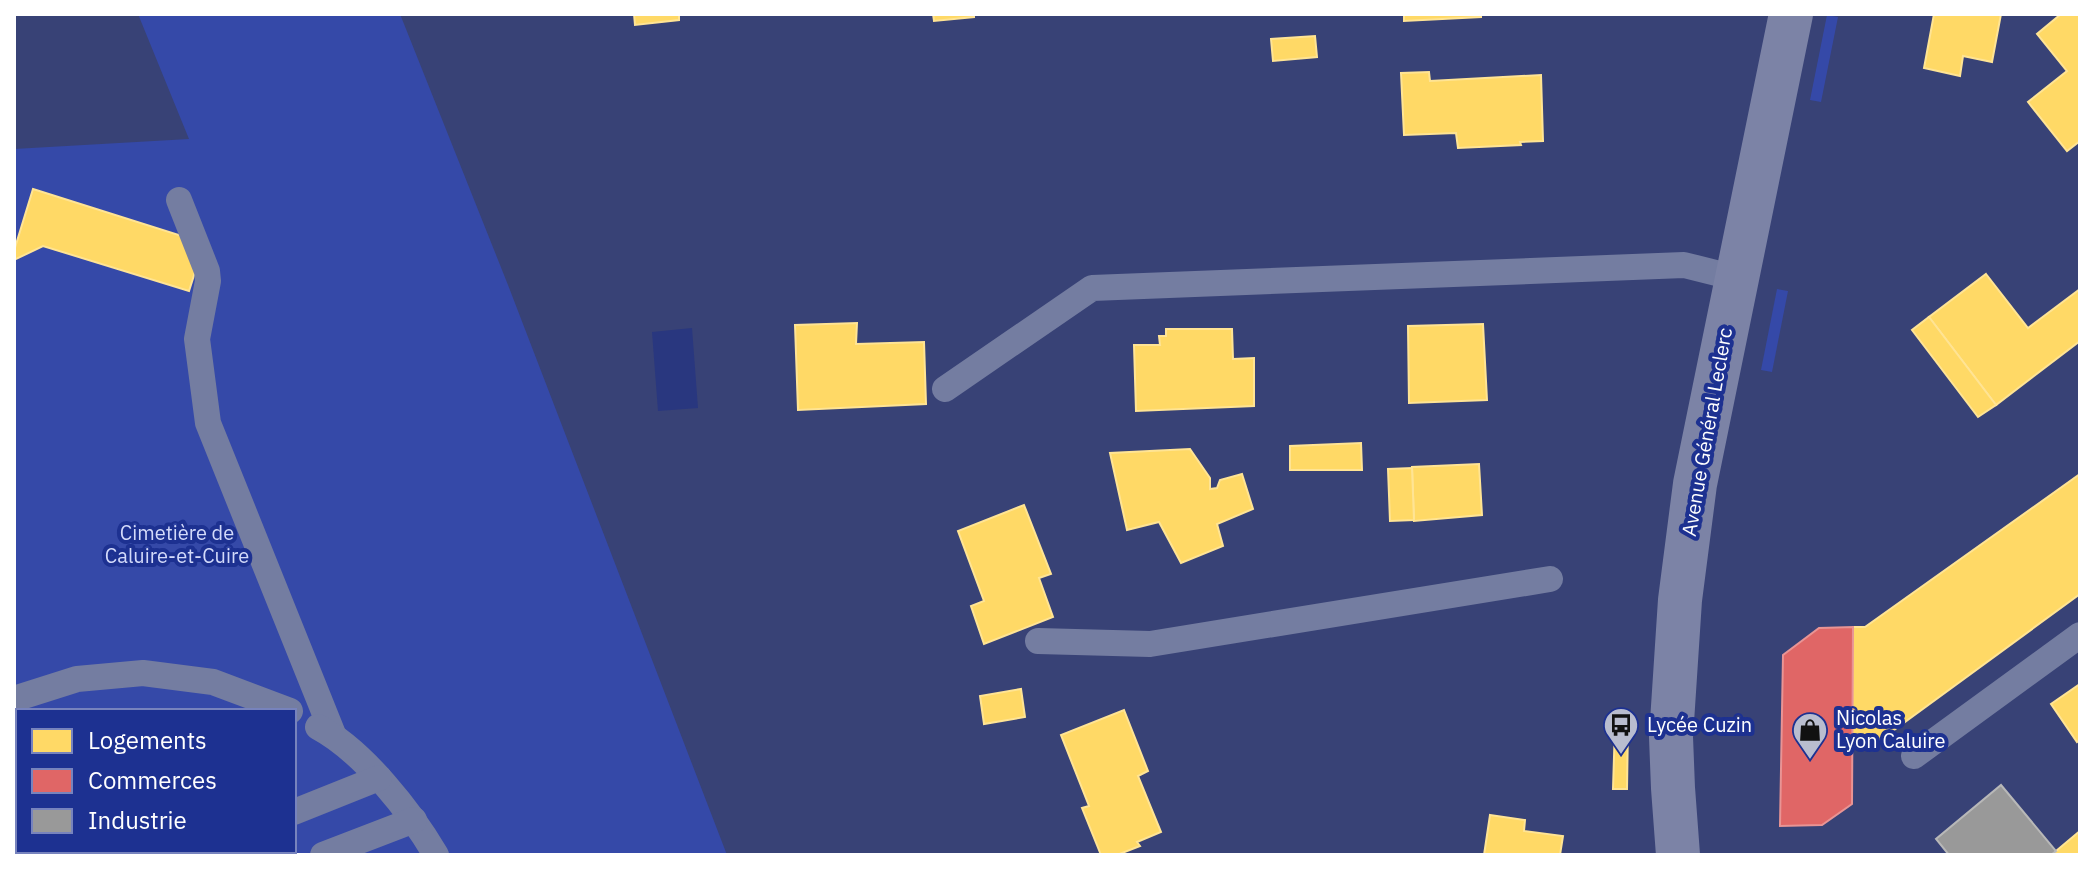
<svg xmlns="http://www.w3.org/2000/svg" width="2094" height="869" viewBox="0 0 2094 869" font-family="'IBM Plex Sans',sans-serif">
  <rect width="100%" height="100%" fill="#384276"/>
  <g fill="#3549a8" fill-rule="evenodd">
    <path d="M 138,14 L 400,14 L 508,285 L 727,855 L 14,855 L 14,149 L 189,139 ZM 18,711 L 294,711 L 294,851 L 18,851 Z"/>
    <path d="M 1827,15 L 1838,17 L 1821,102 L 1810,100 Z"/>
    <path d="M 1777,289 L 1788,291 L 1772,372 L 1761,370 Z"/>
  </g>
  <path fill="#29377f" d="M 692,328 L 698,408 L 658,411 L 652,332 Z"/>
  <g fill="#ffd966" stroke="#ffe494" stroke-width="2">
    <path d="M 634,14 L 679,14 L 679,20 L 635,25 Z"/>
    <path d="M 933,14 L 974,14 L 974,17 L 934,21 Z"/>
    <path d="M 1404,14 L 1481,14 L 1481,17 L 1404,21 Z"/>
    <path d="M 1934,14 L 2001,14 L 1992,62 L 1963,56 L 1960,76 L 1924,68 Z"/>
    <path d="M 2061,14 L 2080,14 L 2080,141 L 2067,151 L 2028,102 L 2067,71 L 2037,34 Z"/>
    <path d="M 1315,36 L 1317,57 L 1273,61 L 1271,39 Z"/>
    <path d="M 1429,72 L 1430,81 L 1541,75 L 1543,141 L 1520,142 L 1521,145 L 1458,148 L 1456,133 L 1404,135 L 1401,73 Z"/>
    <path d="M 33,189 L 182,236 L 196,269 L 189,291 L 43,246 L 14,260 L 14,251 Z"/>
    <path d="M 1986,274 L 2028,328 L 2080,289 L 2080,341 L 1996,405 L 1929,317 Z"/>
    <path d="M 1929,317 L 1996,405 L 1978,417 L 1912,330 Z"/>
    <path d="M 857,323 L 856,344 L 924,342 L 926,404 L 798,410 L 795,325 Z"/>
    <path d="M 1483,324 L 1487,400 L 1409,403 L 1408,326 Z"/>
    <path d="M 1166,329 L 1232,329 L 1233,359 L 1254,358 L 1254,406 L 1136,411 L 1134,345 L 1160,345 L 1159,336 L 1166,336 Z"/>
    <path d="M 1361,443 L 1362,470 L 1290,470 L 1290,446 Z"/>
    <path d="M 1190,449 L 1210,478 L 1210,489 L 1217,488 L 1220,480 L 1242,474 L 1253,509 L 1217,524 L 1223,546 L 1181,563 L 1159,522 L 1127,530 L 1110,453 Z"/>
    <path d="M 1479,464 L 1482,515 L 1414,521 L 1412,467 Z"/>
    <path d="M 1412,468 L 1414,520 L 1390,521 L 1388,469 Z"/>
    <path d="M 2080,474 L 2080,594 L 1879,741 L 1852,741 L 1853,627 L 1865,627 Z"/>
    <path d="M 1024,505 L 1051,574 L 1039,578 L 1053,617 L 984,644 L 971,606 L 984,601 L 958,531 Z"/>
    <path d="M 2080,684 L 2080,740 L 2077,742 L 2051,704 Z"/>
    <path d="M 1021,689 L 1025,717 L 984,724 L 980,696 Z"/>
    <path d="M 1124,710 L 1148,771 L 1138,776 L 1161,832 L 1137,842 L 1140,846 L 1117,855 L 1101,855 L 1082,808 L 1089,806 L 1061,735 Z"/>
    <path d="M 1615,725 L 1628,725 L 1627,789 L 1613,789 Z"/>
    <path d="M 1490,815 L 1525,820 L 1524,831 L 1563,836 L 1560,855 L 1484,855 Z"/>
    <path d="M 2080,831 L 2080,855 L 2051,855 L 2056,851 Z"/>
  </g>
  <path fill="#e06666" stroke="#e99494" stroke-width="2" d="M 1853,627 L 1852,804 L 1822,825 L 1780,826 L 1783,655 L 1819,628 Z"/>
  <path fill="#999" stroke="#b8b8b8" stroke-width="2" d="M 2001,785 L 2056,851 L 2051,855 L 1949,855 L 1936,839 Z"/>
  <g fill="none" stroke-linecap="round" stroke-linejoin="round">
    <g stroke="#747da1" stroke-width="26">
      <path d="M 179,200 L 207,271 L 208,281 L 197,339 L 208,423 L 333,734"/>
      <path d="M 945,389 L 1092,288 L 1684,265 L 1736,278"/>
      <path d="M 1038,641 L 1150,644 L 1550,579"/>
      <path d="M 14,699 L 77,679 L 143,673 L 213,682 L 290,711"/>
      <path d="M 318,727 C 363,751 410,811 436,855"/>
      <path d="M 1914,756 L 2080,635"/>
      <path d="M 294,812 L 379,778"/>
      <path d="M 234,851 L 235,855"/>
      <path d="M 18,855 L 28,851"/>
      <path d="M 182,855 L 192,851"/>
      <path d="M 323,855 L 414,820"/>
    </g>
    <path stroke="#7c83a6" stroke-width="44" d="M 1678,855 L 1673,788 L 1671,737 L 1680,600 L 1695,484 L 1791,14"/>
  </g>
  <defs>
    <g id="bus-pin" transform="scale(1.8)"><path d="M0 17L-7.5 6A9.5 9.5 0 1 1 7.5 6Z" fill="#b9bdcf" stroke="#1d3191"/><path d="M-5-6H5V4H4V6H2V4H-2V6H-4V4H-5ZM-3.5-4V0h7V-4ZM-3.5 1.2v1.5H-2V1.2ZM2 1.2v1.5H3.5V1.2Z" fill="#111"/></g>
    <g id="shop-pin" transform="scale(1.8)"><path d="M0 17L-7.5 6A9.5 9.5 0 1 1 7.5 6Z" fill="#b9bdcf" stroke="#1d3191"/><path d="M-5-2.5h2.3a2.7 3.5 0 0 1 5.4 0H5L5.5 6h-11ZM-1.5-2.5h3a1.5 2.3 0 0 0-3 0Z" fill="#111"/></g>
  </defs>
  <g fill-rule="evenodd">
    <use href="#bus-pin" x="1621" y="725"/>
    <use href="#shop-pin" x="1810" y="730"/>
  </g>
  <g text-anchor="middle" stroke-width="8" stroke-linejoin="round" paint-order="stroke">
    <g font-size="20" fill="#fff" stroke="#1d3191">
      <text transform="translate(1707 432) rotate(-80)" y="7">Avenue Général Leclerc</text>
    </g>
    <g font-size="20" fill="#d3dafa" stroke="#1d3191">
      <text x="177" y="540">Cimetière de<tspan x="177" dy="23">Caluire-et-Cuire</tspan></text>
    </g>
    <g font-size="20" fill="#fff" stroke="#1d3191" text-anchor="start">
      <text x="1836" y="725">Nicolas<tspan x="1836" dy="23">Lyon Caluire</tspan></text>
      <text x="1647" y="732">Lycée Cuzin</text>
    </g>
  </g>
  <rect width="2094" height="869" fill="none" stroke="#ffffff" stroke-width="32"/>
  <rect x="16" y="709" width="280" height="144" fill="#1d3191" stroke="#7783bd" stroke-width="2"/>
  <rect x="32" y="729" width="40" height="24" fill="#ffd966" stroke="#7783bd" stroke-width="2"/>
  <text x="88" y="749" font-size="24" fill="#ffffff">Logements</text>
  <rect x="32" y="769" width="40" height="24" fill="#e06666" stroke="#7783bd" stroke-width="2"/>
  <text x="88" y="789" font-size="24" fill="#ffffff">Commerces</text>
  <rect x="32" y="809" width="40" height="24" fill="#999999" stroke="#7783bd" stroke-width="2"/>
  <text x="88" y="829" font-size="24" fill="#ffffff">Industrie</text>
</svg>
